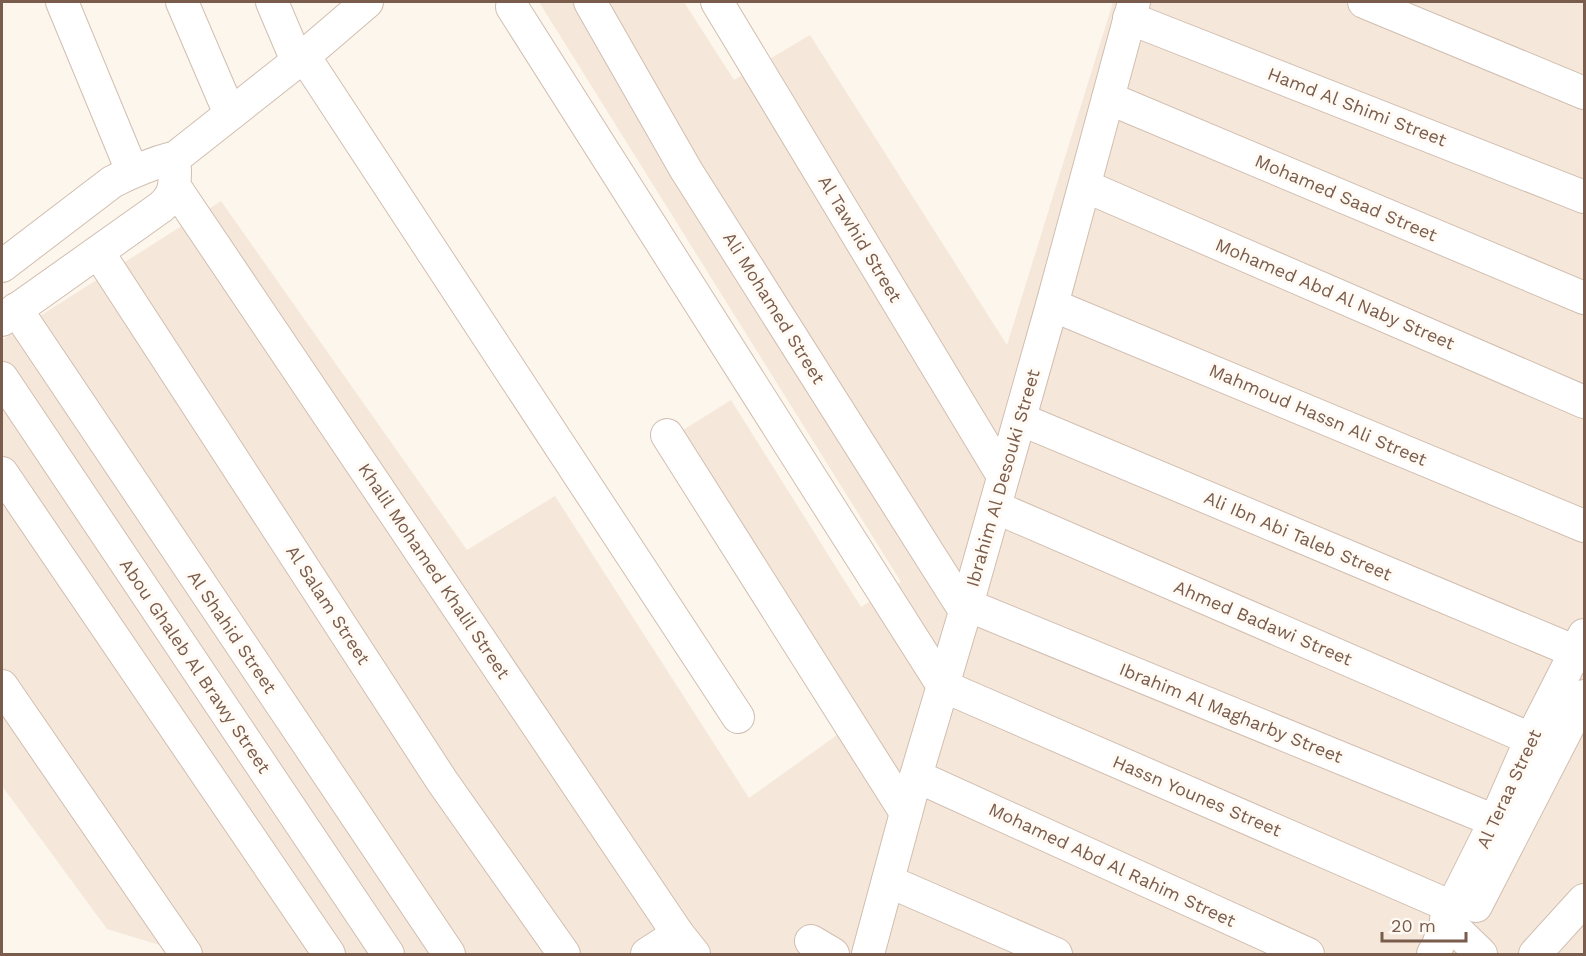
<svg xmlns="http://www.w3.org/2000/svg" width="1586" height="956" viewBox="0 0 1586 956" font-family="'Work Sans',sans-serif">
  <rect width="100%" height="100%" fill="#fdf6ec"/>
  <path fill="#f5e8da" d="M 539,2 L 684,2 L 734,80 L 810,35 L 1007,345 L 1113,2 L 1584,2 L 1584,954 L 189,954 L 107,929 L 2,786 L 2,510 L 3,508 L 2,506 L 2,340 L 221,201 L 467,550 L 555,496 L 749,798 L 844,730 L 664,442 L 731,400 L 861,607 L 901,582 Z"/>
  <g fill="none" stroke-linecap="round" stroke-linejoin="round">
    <g stroke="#d1beb0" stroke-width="34">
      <g id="street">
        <path d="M 62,2 L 132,171"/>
        <path d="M 182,2 L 230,114"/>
        <path d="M 272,2 L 297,61"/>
        <path d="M 590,2 L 686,170 L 965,611"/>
        <path d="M 717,2 L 1003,476"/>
        <path d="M 1364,2 L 1584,93"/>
        <path d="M 512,7 L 943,686 L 1452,907"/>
        <path d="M 1129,18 L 1584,197"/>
        <path d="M 304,56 L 738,717"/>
        <path d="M 1108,98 L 1584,298"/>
        <path d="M 1085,186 L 1584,402"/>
        <path d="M 175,187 L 678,934 L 694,954"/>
        <path d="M 98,252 L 442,781 L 564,954"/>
        <path d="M 2,266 L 112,182 C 133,171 153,163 176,157 L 304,56 L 367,2"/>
        <path d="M 1052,305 L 1584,526"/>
        <path d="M 16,309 L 449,954"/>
        <path d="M 2,320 L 161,207 C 174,196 175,186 175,170"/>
        <path d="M 2,378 L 388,954"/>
        <path d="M 1020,419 L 1576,652"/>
        <path d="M 667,435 L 906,813"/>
        <path d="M 2,473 L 329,954"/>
        <path d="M 995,507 L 1531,739"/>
        <path d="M 967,605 L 1495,821"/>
        <path d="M 2,686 L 186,954"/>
        <path d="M 916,776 L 1308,954"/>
        <path d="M 888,881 L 1056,954"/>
        <path d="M 1476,906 L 1584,696"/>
        <path d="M 1446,920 L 1481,954"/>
        <path d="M 811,941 L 833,954"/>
        <path d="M 647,954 L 678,934"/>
        <path d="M 868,954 L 916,776 L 967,605 L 1052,305 L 1134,2"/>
        <path d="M 1433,954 L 1438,945 L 1452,907 L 1495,821 L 1531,739 L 1584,635"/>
        <path d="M 1535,954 L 1584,900"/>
      </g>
    </g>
    <use href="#street" stroke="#fff" stroke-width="32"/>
  </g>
  <g text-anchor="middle" stroke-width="6" stroke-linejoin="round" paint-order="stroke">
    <g font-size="18" fill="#7a5c4d" stroke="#fffaf3">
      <text transform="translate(1357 107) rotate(21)" y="6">Hamd Al Shimi Street</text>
      <text transform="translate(1346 198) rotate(23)" y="6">Mohamed Saad Street</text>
      <text transform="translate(860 239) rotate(59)" y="6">Al Tawhid Street</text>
      <text transform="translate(1335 294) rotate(23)" y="6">Mohamed Abd Al Naby Street</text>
      <text transform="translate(774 308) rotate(58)" y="6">Ali Mohamed Street</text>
      <text transform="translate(1318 415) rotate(23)" y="6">Mahmoud Hassn Ali Street</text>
      <text transform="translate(1003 478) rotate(-74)" y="6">Ibrahim Al Desouki Street</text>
      <text transform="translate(1298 536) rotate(23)" y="6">Ali Ibn Abi Taleb Street</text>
      <text transform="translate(434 571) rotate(56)" y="6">Khalil Mohamed Khalil Street</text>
      <text transform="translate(328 605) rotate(57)" y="6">Al Salam Street</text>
      <text transform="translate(1263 623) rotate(23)" y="6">Ahmed Badawi Street</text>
      <text transform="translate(232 632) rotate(56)" y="6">Al Shahid Street</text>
      <text transform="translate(195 666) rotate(56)" y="6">Abou Ghaleb Al Brawy Street</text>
      <text transform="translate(1231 713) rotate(22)" y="6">Ibrahim Al Magharby Street</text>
      <text transform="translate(1509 789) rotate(-65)" y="6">Al Teraa Street</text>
      <text transform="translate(1197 796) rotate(23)" y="6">Hassn Younes Street</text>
      <text transform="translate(1112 865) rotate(25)" y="6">Mohamed Abd Al Rahim Street</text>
    </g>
  </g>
  <rect width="1586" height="956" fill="none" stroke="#7a5c4d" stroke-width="6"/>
  <path d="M1382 932v9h84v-9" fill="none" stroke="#7a5c4d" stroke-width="3"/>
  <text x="1391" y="932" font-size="18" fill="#7a5c4d" stroke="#fffaf3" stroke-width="4.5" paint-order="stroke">20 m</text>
</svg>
